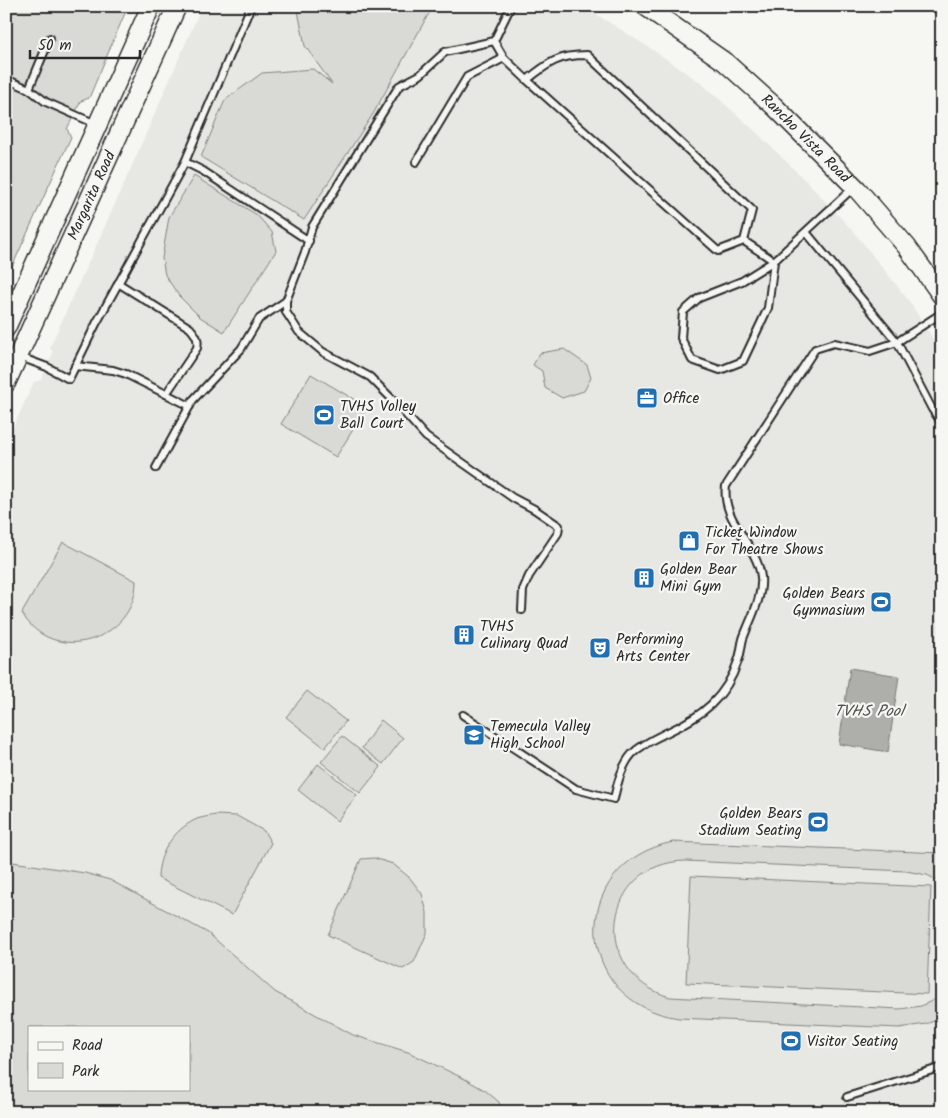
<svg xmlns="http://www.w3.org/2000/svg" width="948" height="1118" viewBox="0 0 948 1118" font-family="Kalam,sans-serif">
  <rect width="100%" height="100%" fill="#f6f6f2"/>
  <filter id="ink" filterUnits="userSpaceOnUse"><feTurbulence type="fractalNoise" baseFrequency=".02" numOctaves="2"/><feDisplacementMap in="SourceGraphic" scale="10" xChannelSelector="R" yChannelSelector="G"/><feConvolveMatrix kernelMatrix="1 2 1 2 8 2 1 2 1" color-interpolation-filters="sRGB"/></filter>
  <g filter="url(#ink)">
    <path fill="#e7e7e3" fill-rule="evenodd" d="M 202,6 L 583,6 L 650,48 L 701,83 L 754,130 L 806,181 L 854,232 L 909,301 L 942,353 L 942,1112 L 6,1112 L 6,443 L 34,382 L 41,380 L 47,367 L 53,353 L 50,347 L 120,193 ZM 29,1027 L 189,1027 L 189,1089 L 29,1089 Z"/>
    <g fill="#d9d9d5" stroke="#828280" fill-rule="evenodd">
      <path d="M 6,6 L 128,6 L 89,98 L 81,101 L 67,129 L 71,137 L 6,280 Z"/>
      <path d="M 297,6 L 433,6 L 373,114 L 304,220 L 201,157 L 225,100 L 262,73 L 313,69 L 332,84 L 305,46 Z"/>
      <path d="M 194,176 L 257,215 L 272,232 L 276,251 L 224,332 L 200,317 L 179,296 L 165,275 L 162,258 L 169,217 Z"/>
      <path d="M 564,349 L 587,365 L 591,378 L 584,391 L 562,398 L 545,388 L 542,371 L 533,365 L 540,353 Z"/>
      <path d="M 311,374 L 367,407 L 336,457 L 281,424 Z"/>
      <path d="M 63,542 L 136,581 C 136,641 52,667 22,613 Z"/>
      <path d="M 307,691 L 346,721 L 325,748 L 286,717 Z"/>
      <path d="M 381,720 L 403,738 L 383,764 L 362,748 Z"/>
      <path d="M 342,736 L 381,767 L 360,793 L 321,762 Z"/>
      <path d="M 318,764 L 357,795 L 337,821 L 298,790 Z"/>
      <path d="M 216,815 L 237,816 L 264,831 L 271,843 L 232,915 L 158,878 C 158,853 174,829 197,819 C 203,817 210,816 216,815 Z"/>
      <path d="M 673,842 L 942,853 L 942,883 L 927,875 L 906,871 L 686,861 C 602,862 589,974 670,997 L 900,1009 L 921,1006 L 942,996 L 942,1018 L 926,1024 L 899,1028 L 679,1018 C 571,1003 567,863 673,842 Z"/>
      <path d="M 374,858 L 393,864 L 410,878 L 422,894 L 427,912 L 427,933 L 414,962 L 403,969 L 328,935 L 361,859 Z"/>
      <path d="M 6,861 L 85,873 L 110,880 L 208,933 L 275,992 L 353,1035 L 408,1052 L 465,1079 L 486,1091 L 499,1102 L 502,1112 L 6,1112 ZM 29,1027 L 189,1027 L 189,1089 L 29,1089 Z"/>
      <path d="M 691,876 L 931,887 L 927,994 L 686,983 Z"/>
    </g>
    <path fill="#aeaeab" stroke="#7a7a78" d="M 850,668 L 899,676 L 888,752 L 839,744 Z"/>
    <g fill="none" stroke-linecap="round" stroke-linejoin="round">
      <g stroke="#2b2b2b" stroke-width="10">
        <g id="service">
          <path d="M 511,6 L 494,41 L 504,58 L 527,80 L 718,251 L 744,241 L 752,210 L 587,55 C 559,55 549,62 527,80"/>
          <path d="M 6,79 L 29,89 L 46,102 L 96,124"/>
          <path d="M 29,89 L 50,38"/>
          <path d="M 185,162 L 203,171 L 309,241"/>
          <path d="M 416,162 L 467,77 L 504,58"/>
          <path d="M 806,232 L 897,342 L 932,409 L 942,423"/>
          <path d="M 744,241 L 774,261 L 853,188"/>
          <path d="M 774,261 L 768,308 L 743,361 L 720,370 L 692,360 L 681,338 L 683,312 L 699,298 L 742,281 Z"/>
          <path d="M 118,283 L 190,328 C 196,335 199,339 197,348 L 166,394"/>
          <path d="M 286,301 L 286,312 L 299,332 L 323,352 L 370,377 L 392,399 L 426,437 L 513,498 L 534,509 L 559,526 L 558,533 L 529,576 L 523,590 L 522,610"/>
          <path d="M 20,357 L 47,367 L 69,379 L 96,324 L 185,162 L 251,6"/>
          <path d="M 75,366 L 113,370 L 126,374 L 190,406"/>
          <path d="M 156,468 L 193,400 L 241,349 L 259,319 L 286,301 L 305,252 L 312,227 L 399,86 L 420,75 L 445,52 L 494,41"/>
          <path d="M 463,715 L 576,789 L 614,799 C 617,784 622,765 632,754 C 642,744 656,738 668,732 C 702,716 726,698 738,661 C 741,654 741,646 743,639 C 750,619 763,598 761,577 C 757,544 721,521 726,486 L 815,349 L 834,343 L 870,351 L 897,342 L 942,313"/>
          <path d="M 847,1097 L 942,1067"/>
        </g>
      </g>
      <g stroke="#2b2b2b" stroke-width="16">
        <path id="minor" d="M 938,6 L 942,8"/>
      </g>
      <g stroke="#2b2b2b" stroke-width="21">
        <g id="secondary">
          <path id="s1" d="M 645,6 L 725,62 L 774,106 L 857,189 L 907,247 L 942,296"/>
          <path d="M 6,328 L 151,6"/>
          <path id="s2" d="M 6,383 L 177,6"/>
        </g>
      </g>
      <use href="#service" stroke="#f6f6f2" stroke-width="6"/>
      <use href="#minor" stroke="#f6f6f2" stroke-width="12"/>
      <use href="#secondary" stroke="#f6f6f2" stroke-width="18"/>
    </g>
  </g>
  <defs>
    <g id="office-square" transform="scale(1.125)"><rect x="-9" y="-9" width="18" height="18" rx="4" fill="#1f6fb2" stroke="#f6f6f2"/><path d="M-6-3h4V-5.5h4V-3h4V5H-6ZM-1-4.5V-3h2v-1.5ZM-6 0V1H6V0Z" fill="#fff"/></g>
    <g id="stadium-square" transform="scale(1.125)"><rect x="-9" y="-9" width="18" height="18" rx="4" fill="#1f6fb2" stroke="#f6f6f2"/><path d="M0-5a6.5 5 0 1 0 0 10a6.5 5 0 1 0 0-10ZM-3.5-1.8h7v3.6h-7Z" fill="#fff"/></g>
    <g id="shop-square" transform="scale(1.125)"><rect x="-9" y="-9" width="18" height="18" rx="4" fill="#1f6fb2" stroke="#f6f6f2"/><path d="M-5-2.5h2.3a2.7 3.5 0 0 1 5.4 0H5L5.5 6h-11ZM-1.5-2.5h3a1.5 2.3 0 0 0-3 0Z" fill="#fff"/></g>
    <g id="building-square" transform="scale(1.125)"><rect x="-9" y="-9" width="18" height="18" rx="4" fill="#1f6fb2" stroke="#f6f6f2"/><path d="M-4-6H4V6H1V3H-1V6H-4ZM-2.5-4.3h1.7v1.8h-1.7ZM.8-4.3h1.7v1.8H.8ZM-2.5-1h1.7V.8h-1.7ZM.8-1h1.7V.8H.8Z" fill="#fff"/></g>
    <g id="theatre-square" transform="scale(1.125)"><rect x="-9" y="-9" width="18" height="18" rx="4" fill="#1f6fb2" stroke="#f6f6f2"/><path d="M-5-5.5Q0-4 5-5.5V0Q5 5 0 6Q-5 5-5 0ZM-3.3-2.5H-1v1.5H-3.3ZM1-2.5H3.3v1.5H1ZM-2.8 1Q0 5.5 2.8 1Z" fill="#fff"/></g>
    <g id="school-square" transform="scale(1.125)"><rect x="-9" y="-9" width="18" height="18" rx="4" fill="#1f6fb2" stroke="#f6f6f2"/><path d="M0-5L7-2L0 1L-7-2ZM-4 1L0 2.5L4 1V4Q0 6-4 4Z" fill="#fff"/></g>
  </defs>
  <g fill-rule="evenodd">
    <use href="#office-square" x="647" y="398"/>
    <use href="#stadium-square" x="324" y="415"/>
    <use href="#shop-square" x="689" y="541"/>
    <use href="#building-square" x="644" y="578"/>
    <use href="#stadium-square" x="881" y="602"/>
    <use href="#building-square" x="464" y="635"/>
    <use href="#theatre-square" x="600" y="648"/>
    <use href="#school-square" x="474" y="735"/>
    <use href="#stadium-square" x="818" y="822"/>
    <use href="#stadium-square" x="791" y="1041"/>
  </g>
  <g text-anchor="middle" stroke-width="4.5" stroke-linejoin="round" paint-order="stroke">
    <g font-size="15" fill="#2b2b2b" stroke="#f6f6f2">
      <text dy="5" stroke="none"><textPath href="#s1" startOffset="209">Rancho Vista Road</textPath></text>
      <text dy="5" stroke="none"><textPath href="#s2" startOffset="206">Margarita Road</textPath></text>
    </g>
    <g font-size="15" fill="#2b2b2b" stroke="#f6f6f2" text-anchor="start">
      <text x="663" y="403">Office</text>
      <text x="340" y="411">TVHS Volley<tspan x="340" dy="17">Ball Court</tspan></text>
      <text x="705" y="537">Ticket Window<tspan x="705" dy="17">For Theatre Shows</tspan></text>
      <text x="660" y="574">Golden Bear<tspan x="660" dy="17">Mini Gym</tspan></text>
      <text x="865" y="598" text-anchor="end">Golden Bears<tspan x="865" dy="17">Gymnasium</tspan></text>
      <text x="480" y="631">TVHS<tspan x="480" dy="17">Culinary Quad</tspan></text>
      <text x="616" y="644">Performing<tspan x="616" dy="17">Arts Center</tspan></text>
      <text x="490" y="731">Temecula Valley<tspan x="490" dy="17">High School</tspan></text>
      <text x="802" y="818" text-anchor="end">Golden Bears<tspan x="802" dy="17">Stadium Seating</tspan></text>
      <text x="807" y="1046">Visitor Seating</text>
    </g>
    <g font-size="16" font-style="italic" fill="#525251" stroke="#f6f6f2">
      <text x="869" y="716">TVHS Pool</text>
    </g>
  </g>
  <rect width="948" height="1118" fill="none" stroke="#f6f6f2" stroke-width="25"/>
  <rect x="12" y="12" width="923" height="1093" fill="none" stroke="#2b2b2b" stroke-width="2" filter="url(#ink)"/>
  <rect x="28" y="1026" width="162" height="65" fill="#f6f6f2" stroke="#a5a5a2"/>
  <rect x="38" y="1042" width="25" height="8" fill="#f6f6f2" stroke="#a5a5a2"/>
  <text x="72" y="1050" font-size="15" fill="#2b2b2b">Road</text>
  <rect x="38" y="1063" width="25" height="15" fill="#d9d9d5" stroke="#a5a5a2"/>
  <text x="72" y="1076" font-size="15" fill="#2b2b2b">Park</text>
  <path d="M30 50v8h110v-8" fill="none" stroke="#2b2b2b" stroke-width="2.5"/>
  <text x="38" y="50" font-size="15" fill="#2b2b2b" stroke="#f6f6f2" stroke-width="4" paint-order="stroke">50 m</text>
</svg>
